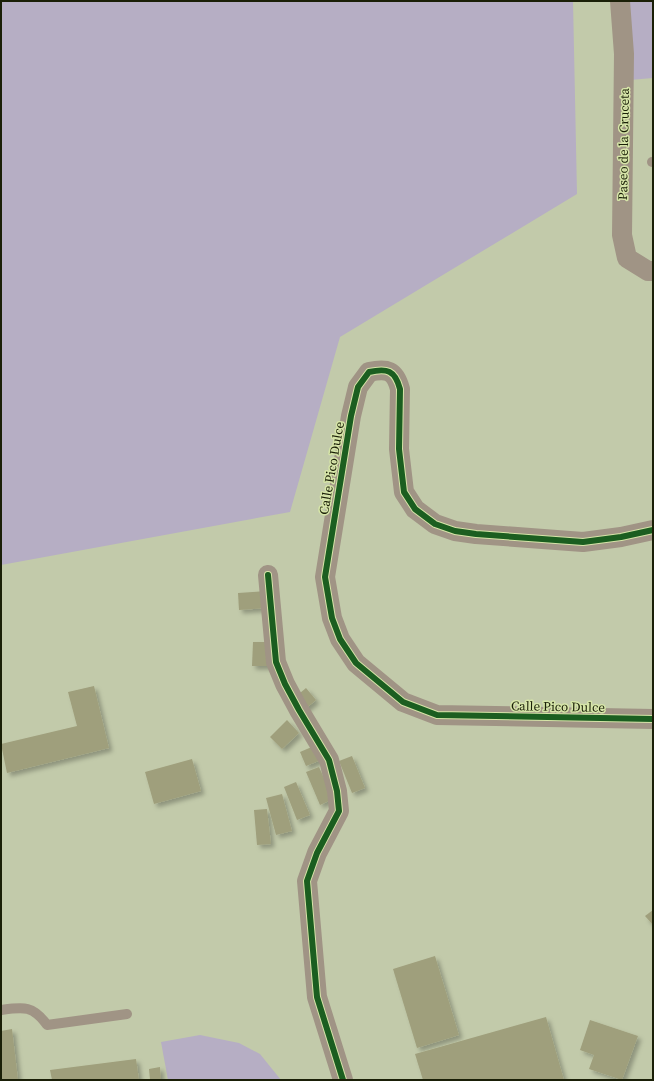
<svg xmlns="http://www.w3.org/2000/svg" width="654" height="1081" viewBox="0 0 654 1081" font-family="'Source Serif 4',serif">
  <defs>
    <filter id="shadow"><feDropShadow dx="3.5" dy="3.5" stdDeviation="2" flood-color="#0004"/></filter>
  </defs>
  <rect width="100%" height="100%" fill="#c2caaa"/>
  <g fill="#b6aec4">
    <path d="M 1,1 L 573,1 L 577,194 L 340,337 L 290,512 L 1,565 Z"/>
    <path d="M 626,1 L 653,1 L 653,78 L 630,80 Z"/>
    <path d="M 200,1035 L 239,1043 L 260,1054 L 281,1080 L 168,1080 L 161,1042 Z"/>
  </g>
  <g fill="#9f9f7c" filter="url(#shadow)">
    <path d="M 266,591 L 267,608 L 239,610 L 238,593 Z"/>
    <path d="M 253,642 L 270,642 L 270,666 L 252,666 Z"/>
    <path d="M 94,686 L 109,748 L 7,773 L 1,744 L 77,726 L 68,692 Z"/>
    <path d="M 306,688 L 316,700 L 304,710 L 294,698 Z"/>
    <path d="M 287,720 L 299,733 L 282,749 L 270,737 Z"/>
    <path d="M 314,746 L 321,760 L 306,766 L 300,752 Z"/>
    <path d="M 352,756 L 365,788 L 352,793 L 339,761 Z"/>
    <path d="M 192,759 L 201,791 L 154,804 L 145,772 Z"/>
    <path d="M 319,767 L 333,799 L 320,805 L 306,772 Z"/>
    <path d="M 296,782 L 310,815 L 297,820 L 284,787 Z"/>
    <path d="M 282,794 L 292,831 L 276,835 L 266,798 Z"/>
    <path d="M 267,809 L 271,844 L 257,845 L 254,810 Z"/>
    <path d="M 653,910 L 653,925 L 645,916 Z"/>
    <path d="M 435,956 L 459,1035 L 417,1048 L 393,969 Z"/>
    <path d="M 546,1017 L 564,1080 L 423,1080 L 415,1054 Z"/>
    <path d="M 590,1020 L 638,1036 L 622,1080 L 589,1069 L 594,1055 L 580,1050 Z"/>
    <path d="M 12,1029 L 18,1080 L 1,1080 L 1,1031 Z"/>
    <path d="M 136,1059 L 139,1080 L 52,1080 L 50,1070 Z"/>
    <path d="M 160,1067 L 161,1080 L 150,1080 L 149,1069 Z"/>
  </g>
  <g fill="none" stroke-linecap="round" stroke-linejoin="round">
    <g stroke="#a09485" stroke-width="10">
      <path d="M 652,162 L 653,162"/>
      <path d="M 1,1010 C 23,1007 33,1005 47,1025 L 127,1014"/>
    </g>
    <g stroke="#a09485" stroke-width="20">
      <path d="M 620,1 L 624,54 L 622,235 L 627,258 L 648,271 L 653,271"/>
      <path d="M 653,530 L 621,537 L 583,542 L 476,534 L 455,531 L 435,524 L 415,509 L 404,492 L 399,449 L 400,389 C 395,370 387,368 369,372 L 358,387 L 351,416 L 325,577 L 332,618 L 340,639 L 356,663 L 403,702 L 437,715 L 653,719"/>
      <path d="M 268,575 L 276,662 L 285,684 L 299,710 L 329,760 L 337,791 L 339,811 L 317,853 L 307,881 L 317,997 L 343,1080"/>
    </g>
    <g stroke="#d6e5a8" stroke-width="8">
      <g id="cycleway">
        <path d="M 653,530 L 621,537 L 583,542 L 476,534 L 455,531 L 435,524 L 415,509 L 404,492 L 399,449 L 400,389 C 395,370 387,368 369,372 L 358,387 L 351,416 L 325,577 L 332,618 L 340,639 L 356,663 L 403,702 L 437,715 L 653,719"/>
        <path d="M 268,575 L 276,662 L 285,684 L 299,710 L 329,760 L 337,791 L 339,811 L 317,853 L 307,881 L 317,997 L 343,1080"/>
      </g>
    </g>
    <use href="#cycleway" stroke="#1b5e20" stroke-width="6"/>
  </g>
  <g text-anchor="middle" stroke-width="3" stroke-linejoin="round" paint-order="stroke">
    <g font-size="13" fill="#1a1f07" stroke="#d6e5a8">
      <text transform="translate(623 144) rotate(-89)" y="5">Paseo de la Cruceta</text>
      <text transform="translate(331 468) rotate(-80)" y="5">Calle Pico Dulce</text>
      <text transform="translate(558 706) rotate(1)" y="5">Calle Pico Dulce</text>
    </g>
  </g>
  <rect width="654" height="1081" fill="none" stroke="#1a1f07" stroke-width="4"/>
</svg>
